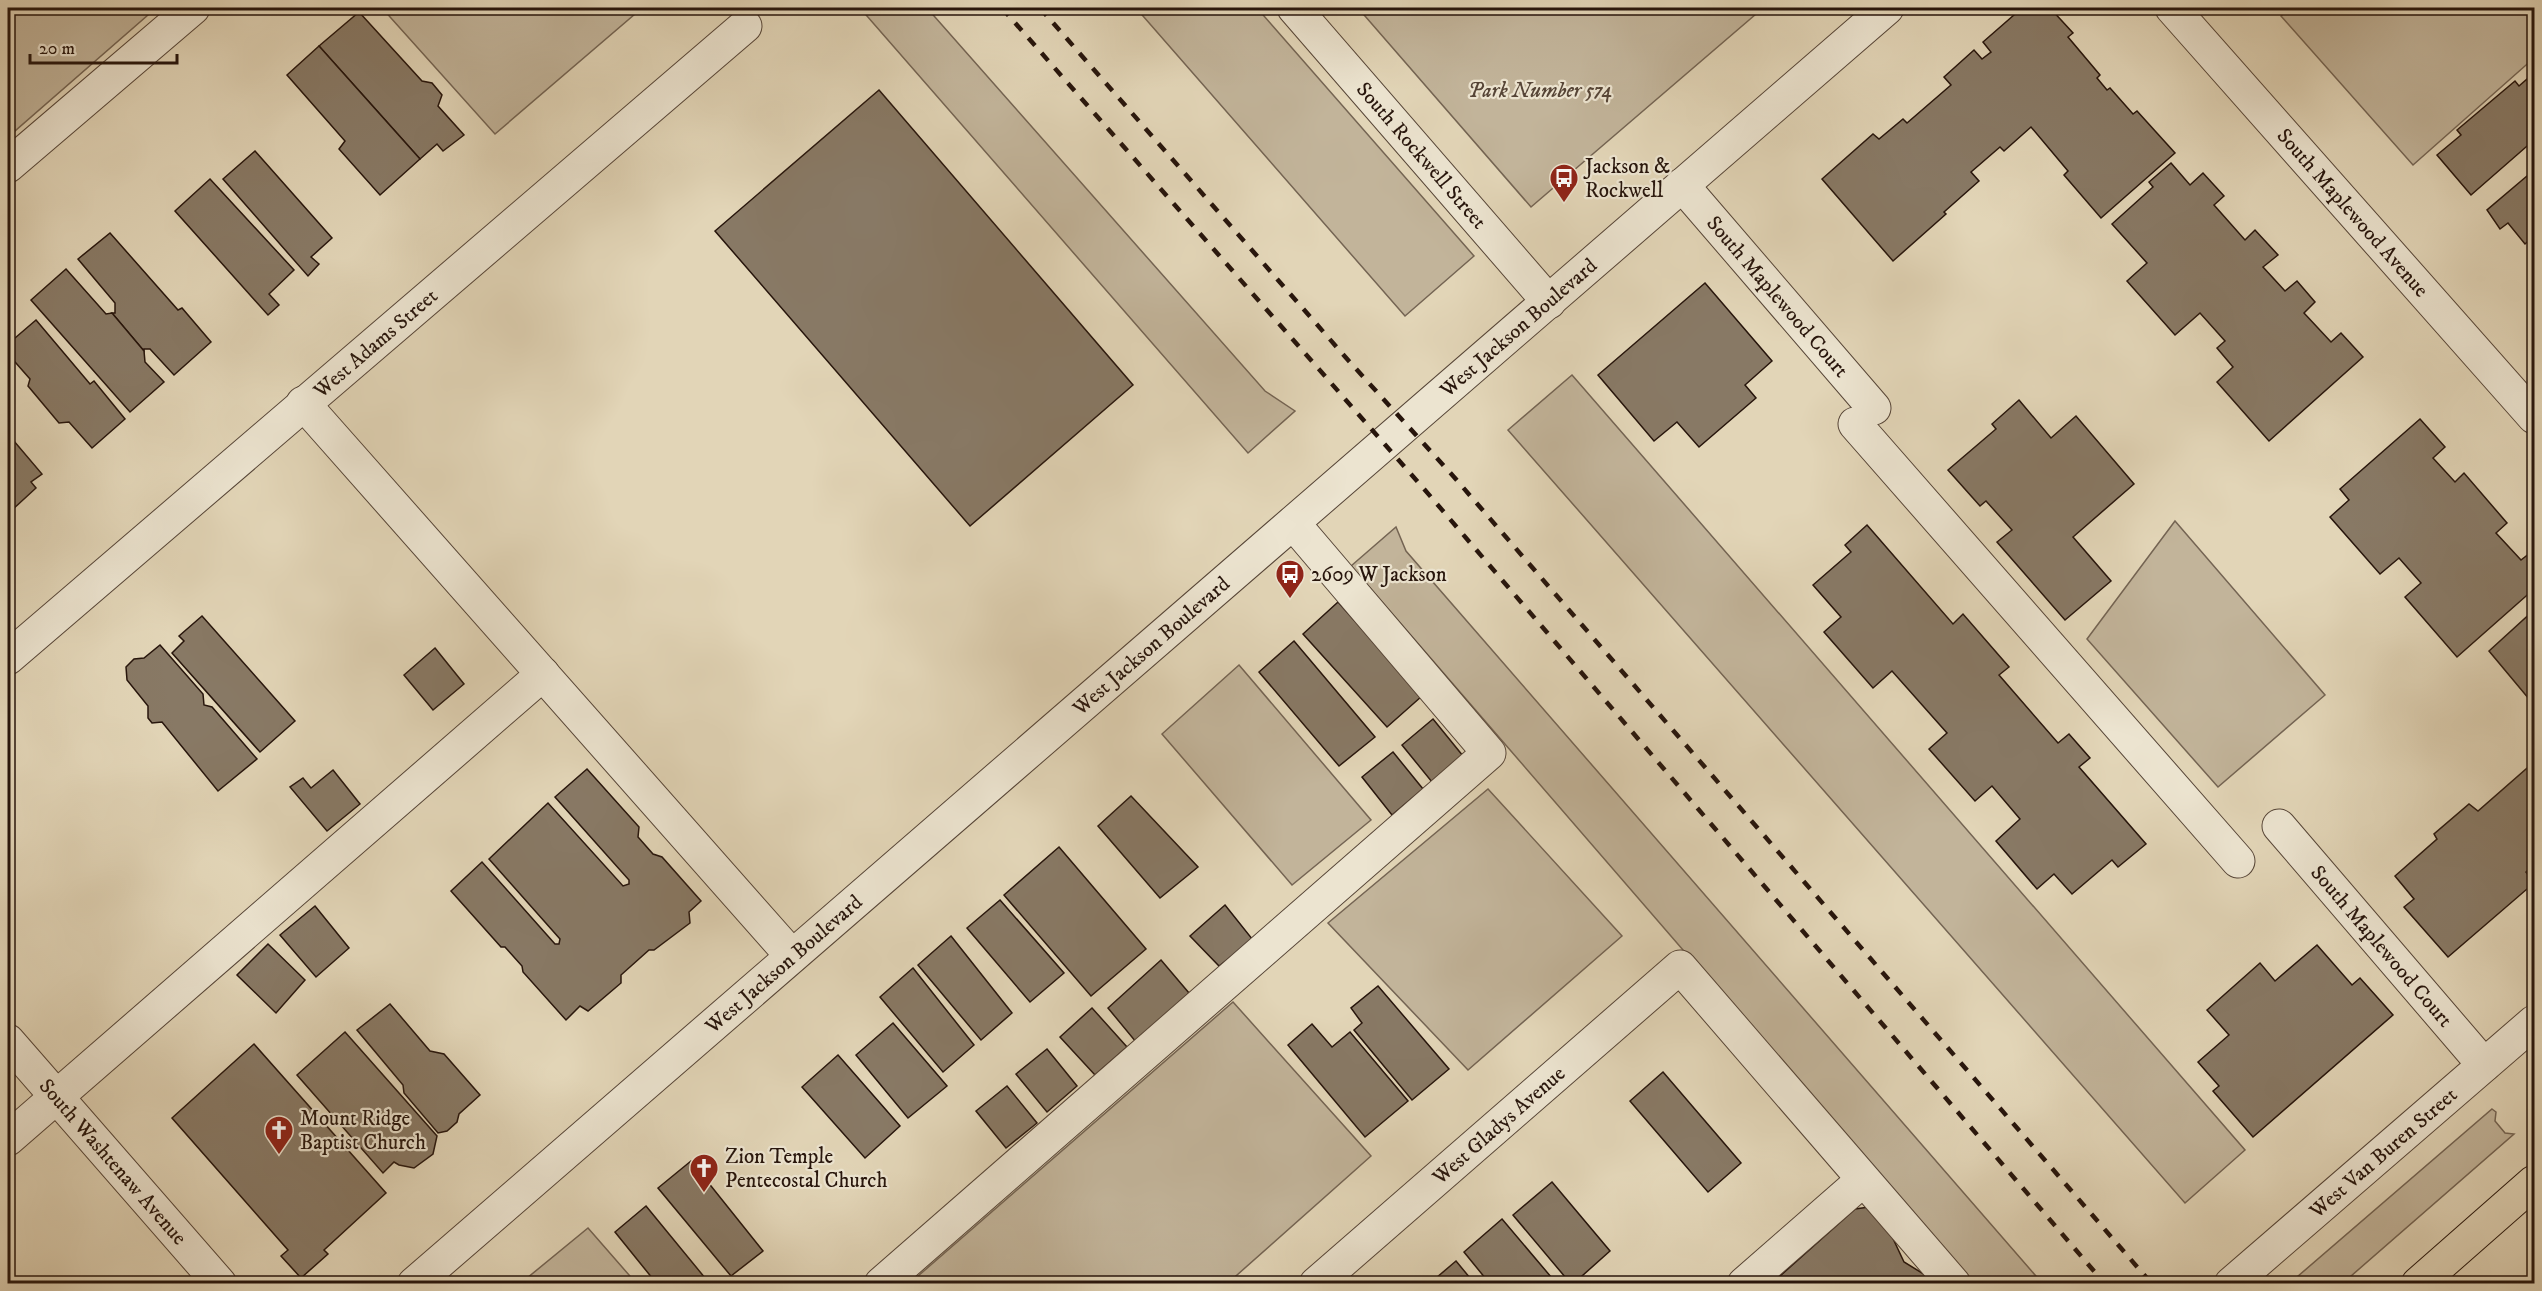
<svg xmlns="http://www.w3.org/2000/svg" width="2542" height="1291" viewBox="0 0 2542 1291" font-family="'IM FELL DW Pica',serif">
  <rect width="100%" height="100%" fill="#e2d5b7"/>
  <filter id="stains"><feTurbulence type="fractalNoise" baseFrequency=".00333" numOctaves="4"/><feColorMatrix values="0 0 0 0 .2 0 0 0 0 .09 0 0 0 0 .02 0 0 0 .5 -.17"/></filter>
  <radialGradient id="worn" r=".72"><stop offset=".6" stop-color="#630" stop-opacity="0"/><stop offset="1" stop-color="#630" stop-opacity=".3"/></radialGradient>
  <g fill="#c2b49a" stroke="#746453" stroke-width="1.5">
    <path d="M 8,8 L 156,8 L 8,137 Z"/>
    <path d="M 382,8 L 642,8 L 495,134 Z"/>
    <path d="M 860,8 L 927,8 L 1265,391 L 1295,411 L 1248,453 Z"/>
    <path d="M 1136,8 L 1257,8 L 1474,256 L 1405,316 Z"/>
    <path d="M 1358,8 L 1763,8 L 1531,207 Z"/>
    <path d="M 2290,8 L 2534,8 L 2534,58 L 2413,165 L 2281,16 Z"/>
    <path d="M 1572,375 L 2245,1150 L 2185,1203 L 1508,430 Z"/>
    <path d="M 2175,521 L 2325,695 L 2218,787 L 2087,639 Z"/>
    <path d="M 1396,527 L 1406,551 L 2042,1283 L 1971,1283 L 1351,566 Z"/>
    <path d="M 1239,665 L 1371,820 L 1292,885 L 1162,734 Z"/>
    <path d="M 1488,789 L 1622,936 L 1468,1070 L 1328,923 Z"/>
    <path d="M 1233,1002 L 1371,1156 L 1228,1283 L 910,1283 Z"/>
    <path d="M 2492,1109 L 2496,1112 L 2495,1121 L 2505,1133 L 2514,1134 L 2343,1283 L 2290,1283 Z"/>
    <path d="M 588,1228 L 636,1283 L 521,1283 Z"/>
  </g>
  <g fill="#887965" stroke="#27150c" stroke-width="1.5">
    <path d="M 2022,8 L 2050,8 L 2073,33 L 2068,37 L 2100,75 L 2097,78 L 2107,90 L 2110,88 L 2133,114 L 2137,111 L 2175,153 L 2101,218 L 2064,175 L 2068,171 L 2031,127 L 2004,151 L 2000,147 L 1971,172 L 1979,181 L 1944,212 L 1946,214 L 1893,261 L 1822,179 L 1873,134 L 1879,139 L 1903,119 L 1907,123 L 1951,85 L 1944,77 L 1974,50 L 1982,59 L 1991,52 L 1983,42 Z"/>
    <path d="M 359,12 L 422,81 L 432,83 L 442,95 L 438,106 L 464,135 L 443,151 L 437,144 L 420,159 L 319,46 Z"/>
    <path d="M 319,46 L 420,159 L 380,195 L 339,149 L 345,141 L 287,75 Z"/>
    <path d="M 2534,73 L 2534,140 L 2471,195 L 2437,155 L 2461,135 L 2457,130 L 2515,81 L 2519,86 Z"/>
    <path d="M 879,90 L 1133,385 L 970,526 L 715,231 Z"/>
    <path d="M 255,151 L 332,238 L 311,257 L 319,264 L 308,276 L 223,179 Z"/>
    <path d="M 2171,163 L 2190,185 L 2203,173 L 2224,196 L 2214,205 L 2245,240 L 2255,230 L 2278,255 L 2263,267 L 2285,291 L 2297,281 L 2315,302 L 2304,313 L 2331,342 L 2341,333 L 2363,357 L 2269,441 L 2217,382 L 2233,367 L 2217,348 L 2225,341 L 2200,313 L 2175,335 L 2127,281 L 2147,263 L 2112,224 L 2153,187 L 2149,182 Z"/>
    <path d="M 2534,170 L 2534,236 L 2525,244 L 2508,223 L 2500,229 L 2487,210 Z"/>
    <path d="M 210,179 L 294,270 L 269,294 L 279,305 L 268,315 L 175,211 Z"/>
    <path d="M 110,233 L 178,310 L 182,308 L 211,342 L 174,375 L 150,349 L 144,349 L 144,351 L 112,313 L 115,313 L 115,303 L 78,259 Z"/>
    <path d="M 66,269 L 106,314 L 112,313 L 144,351 L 145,362 L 164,382 L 130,412 L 31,300 Z"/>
    <path d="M 1705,283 L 1772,361 L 1745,385 L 1756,398 L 1699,447 L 1677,422 L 1654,441 L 1598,375 Z"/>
    <path d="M 36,320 L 90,384 L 94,381 L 125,419 L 92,448 L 69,422 L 59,423 L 28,386 L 30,379 L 8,354 L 8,344 Z"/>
    <path d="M 2019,400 L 2051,438 L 2076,416 L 2134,484 L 2073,537 L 2111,581 L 2065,620 L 1997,542 L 2012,530 L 1986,501 L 1980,506 L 1948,470 L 1996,429 L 1992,424 Z"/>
    <path d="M 2420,419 L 2445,447 L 2433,458 L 2455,482 L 2464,473 L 2507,523 L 2496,533 L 2521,560 L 2530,553 L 2534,557 L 2534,589 L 2457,657 L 2405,597 L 2421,583 L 2399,558 L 2380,574 L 2330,517 L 2349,500 L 2340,489 Z"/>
    <path d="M 8,434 L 42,474 L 31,482 L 36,488 L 12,510 L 8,505 Z"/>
    <path d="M 1867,525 L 1953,624 L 1963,614 L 2009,667 L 1999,675 L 2058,743 L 2069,734 L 2090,758 L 2079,767 L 2146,844 L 2118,867 L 2112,860 L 2072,894 L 2054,874 L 2037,889 L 1996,841 L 2020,819 L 1992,786 L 1975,801 L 1929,749 L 1947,733 L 1892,671 L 1873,688 L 1824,632 L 1841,617 L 1813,585 L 1851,552 L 1845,545 Z"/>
    <path d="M 1338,602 L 1422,696 L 1387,727 L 1303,634 Z"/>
    <path d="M 2534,610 L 2534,705 L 2489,651 Z"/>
    <path d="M 202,616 L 295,721 L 260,752 L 172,653 L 184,641 L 179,636 Z"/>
    <path d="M 1294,641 L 1375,737 L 1339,766 L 1259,672 Z"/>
    <path d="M 160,645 L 203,694 L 204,705 L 212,707 L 257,759 L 218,791 L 162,722 L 152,723 L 148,718 L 148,706 L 127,680 L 126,667 L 134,659 L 144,658 Z"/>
    <path d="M 435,648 L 464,684 L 433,710 L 404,675 Z"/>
    <path d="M 1433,719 L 1463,756 L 1432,782 L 1402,745 Z"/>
    <path d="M 1393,752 L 1423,789 L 1392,815 L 1362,777 Z"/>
    <path d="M 2534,762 L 2534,864 L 2526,872 L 2534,883 L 2448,957 L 2404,907 L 2414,899 L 2395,876 L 2437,839 L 2434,834 L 2469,804 L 2478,811 Z"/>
    <path d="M 587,769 L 639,827 L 638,837 L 653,854 L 662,857 L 701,901 L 689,912 L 690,923 L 654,950 L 649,950 L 621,975 L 621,983 L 588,1011 L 580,1006 L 566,1020 L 523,972 L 522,966 L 505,947 L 501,947 L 451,891 L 482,862 L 555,944 L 559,944 L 560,939 L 489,859 L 548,803 L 623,886 L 629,884 L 629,880 L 555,797 Z"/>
    <path d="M 333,770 L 360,804 L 327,831 L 290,787 L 303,778 L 311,788 Z"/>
    <path d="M 1131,796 L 1198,867 L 1160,898 L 1098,826 Z"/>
    <path d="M 1059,847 L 1146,949 L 1091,996 L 1004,895 Z"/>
    <path d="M 1000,900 L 1064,973 L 1030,1002 L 967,928 Z"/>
    <path d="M 1225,905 L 1253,940 L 1219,966 L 1190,936 Z"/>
    <path d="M 315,906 L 349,948 L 316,977 L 280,935 Z"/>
    <path d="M 951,936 L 1012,1013 L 981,1040 L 918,965 Z"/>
    <path d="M 268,944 L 305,980 L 276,1013 L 237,975 Z"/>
    <path d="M 2317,945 L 2352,985 L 2360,978 L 2393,1015 L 2253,1137 L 2213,1091 L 2219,1086 L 2198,1062 L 2229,1035 L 2207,1010 L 2260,963 L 2275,981 Z"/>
    <path d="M 1161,960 L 1189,993 L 1136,1042 L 1108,1008 Z"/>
    <path d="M 913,968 L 974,1045 L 943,1072 L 880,997 Z"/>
    <path d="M 1378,986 L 1449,1069 L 1412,1100 L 1354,1030 L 1362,1023 L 1351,1008 Z"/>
    <path d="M 390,1004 L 430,1051 L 444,1054 L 480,1095 L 459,1114 L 457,1122 L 447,1131 L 438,1133 L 404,1093 L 403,1085 L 357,1030 Z"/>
    <path d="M 1092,1008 L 1127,1047 L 1095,1075 L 1060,1037 Z"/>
    <path d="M 893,1023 L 947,1086 L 908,1118 L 856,1055 Z"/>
    <path d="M 1312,1024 L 1332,1047 L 1350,1032 L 1408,1101 L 1365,1137 L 1288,1045 Z"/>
    <path d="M 345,1032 L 437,1136 L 433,1154 L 414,1168 L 399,1165 L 394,1162 L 383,1173 L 297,1075 Z"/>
    <path d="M 254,1044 L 386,1193 L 324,1250 L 328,1254 L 301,1278 L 281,1256 L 288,1250 L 172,1118 Z"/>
    <path d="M 1047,1049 L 1077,1086 L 1047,1112 L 1016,1074 Z"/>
    <path d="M 838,1055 L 900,1126 L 865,1158 L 802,1087 Z"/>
    <path d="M 1663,1072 L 1741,1163 L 1708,1192 L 1630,1101 Z"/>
    <path d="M 1007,1086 L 1037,1123 L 1006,1148 L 976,1111 Z"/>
    <path d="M 691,1161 L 763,1251 L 731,1276 L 658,1188 Z"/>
    <path d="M 1552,1182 L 1610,1251 L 1573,1284 L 1571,1284 L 1513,1215 Z"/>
    <path d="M 646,1206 L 710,1284 L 657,1284 L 615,1232 Z"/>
    <path d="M 1869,1207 L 1888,1228 L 1904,1262 L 1940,1284 L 1771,1284 L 1855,1209 Z"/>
    <path d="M 1502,1219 L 1557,1284 L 1490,1284 L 1464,1252 Z"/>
    <path d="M 1456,1261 L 1475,1284 L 1429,1284 Z"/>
  </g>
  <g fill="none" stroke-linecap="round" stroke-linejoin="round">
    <g stroke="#564537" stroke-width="35">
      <g id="minor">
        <path id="s1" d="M 1294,8 L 1549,302"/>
        <path id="s2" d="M 2172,8 L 2534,417"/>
        <path d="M 8,166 L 193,8"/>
        <path id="s3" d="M 1682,185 L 1874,408"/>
        <path d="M 303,403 L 792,956"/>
        <path d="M 1855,424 L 2238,861"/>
        <path id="s4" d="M 8,658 L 745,26"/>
        <path id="s5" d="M 2279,826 L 2484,1065"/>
        <path id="s6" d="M 8,1041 L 220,1284"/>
        <path d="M 8,1139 L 543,674"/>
        <path id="s7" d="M 414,1284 L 1887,8"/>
        <path d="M 881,1284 L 1489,753 L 1293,523"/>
        <path id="s8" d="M 1316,1284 L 1680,967 L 1954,1284"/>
        <path d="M 1744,1284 L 1863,1180"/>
        <path id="s9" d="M 2231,1284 L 2534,1022"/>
      </g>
    </g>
    <g stroke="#27150c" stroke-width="35">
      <path id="highway" d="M 2418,1284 L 2534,1182"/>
    </g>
    <use href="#minor" stroke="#ece4d0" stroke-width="33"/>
    <use href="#highway" stroke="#e2d5b7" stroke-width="33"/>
    <g stroke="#27150c" stroke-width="4.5" stroke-dasharray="10 10" stroke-linecap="butt">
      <path d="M 1002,8 L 1431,497 L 2105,1284"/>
      <path d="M 1040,8 L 1348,360 L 1454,477 L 2152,1284"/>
    </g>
  </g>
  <defs>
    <g id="bus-pin" transform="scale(1.5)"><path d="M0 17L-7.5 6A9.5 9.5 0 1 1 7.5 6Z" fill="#8f2418" stroke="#ece4d0"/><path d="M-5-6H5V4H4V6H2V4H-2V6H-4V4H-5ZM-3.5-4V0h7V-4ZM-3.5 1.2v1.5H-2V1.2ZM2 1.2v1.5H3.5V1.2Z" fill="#fff"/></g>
    <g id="church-pin" transform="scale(1.5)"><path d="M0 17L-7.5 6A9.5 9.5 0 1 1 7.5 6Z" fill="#8f2418" stroke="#ece4d0"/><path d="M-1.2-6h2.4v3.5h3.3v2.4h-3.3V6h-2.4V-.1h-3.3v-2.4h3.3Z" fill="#fff"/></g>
  </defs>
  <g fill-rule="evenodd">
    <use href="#bus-pin" x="1564" y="178"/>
    <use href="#bus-pin" x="1290" y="574"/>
    <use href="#church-pin" x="279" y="1130"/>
    <use href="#church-pin" x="704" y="1168"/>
  </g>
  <g text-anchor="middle" stroke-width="4.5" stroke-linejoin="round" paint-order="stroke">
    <g font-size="21" font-style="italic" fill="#564537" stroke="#ece4d0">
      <text x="1540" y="97">Park Number 574</text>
    </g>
    <g font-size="21" fill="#27150c" stroke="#ece4d0">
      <text dy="7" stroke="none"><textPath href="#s1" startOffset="195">South Rockwell Street</textPath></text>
      <text dy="7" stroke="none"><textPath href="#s2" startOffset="273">South Maplewood Avenue</textPath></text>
      <text dy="7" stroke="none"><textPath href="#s3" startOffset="147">South Maplewood Court</textPath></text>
      <text dy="7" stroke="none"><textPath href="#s7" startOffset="1461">West Jackson Boulevard</textPath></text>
      <text dy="7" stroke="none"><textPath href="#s4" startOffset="484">West Adams Street</textPath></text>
      <text dy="7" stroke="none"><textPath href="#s7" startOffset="975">West Jackson Boulevard</textPath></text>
      <text dy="7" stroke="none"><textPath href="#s5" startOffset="158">South Maplewood Court</textPath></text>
      <text dy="7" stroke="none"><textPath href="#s7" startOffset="489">West Jackson Boulevard</textPath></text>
      <text dy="7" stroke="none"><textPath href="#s8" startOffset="242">West Gladys Avenue</textPath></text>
      <text dy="7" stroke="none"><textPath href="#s9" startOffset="201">West Van Buren Street</textPath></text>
      <text dy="7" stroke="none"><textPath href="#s6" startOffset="160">South Washtenaw Avenue</textPath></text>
    </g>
    <g font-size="21" fill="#27150c" stroke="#ece4d0" text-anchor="start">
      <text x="1585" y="173">Jackson &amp;<tspan x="1585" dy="24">Rockwell</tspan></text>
      <text x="1311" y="581">2609 W Jackson</text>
      <text x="300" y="1125">Mount Ridge<tspan x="300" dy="24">Baptist Church</tspan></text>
      <text x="725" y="1163">Zion Temple<tspan x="725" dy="24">Pentecostal Church</tspan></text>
    </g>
  </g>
  <rect width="2542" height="1291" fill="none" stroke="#e2d5b7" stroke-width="30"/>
  <rect x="9" y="9" width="2524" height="1273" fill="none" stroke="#27150c" stroke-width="3"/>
  <rect x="15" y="15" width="2512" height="1261" fill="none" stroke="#27150c" stroke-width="1.5"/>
  <path d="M30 54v9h147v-9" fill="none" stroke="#27150c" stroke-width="3"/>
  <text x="39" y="54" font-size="18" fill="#27150c" stroke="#ece4d0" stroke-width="4.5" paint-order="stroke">20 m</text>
  <rect width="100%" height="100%" filter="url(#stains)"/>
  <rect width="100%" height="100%" fill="url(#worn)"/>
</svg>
